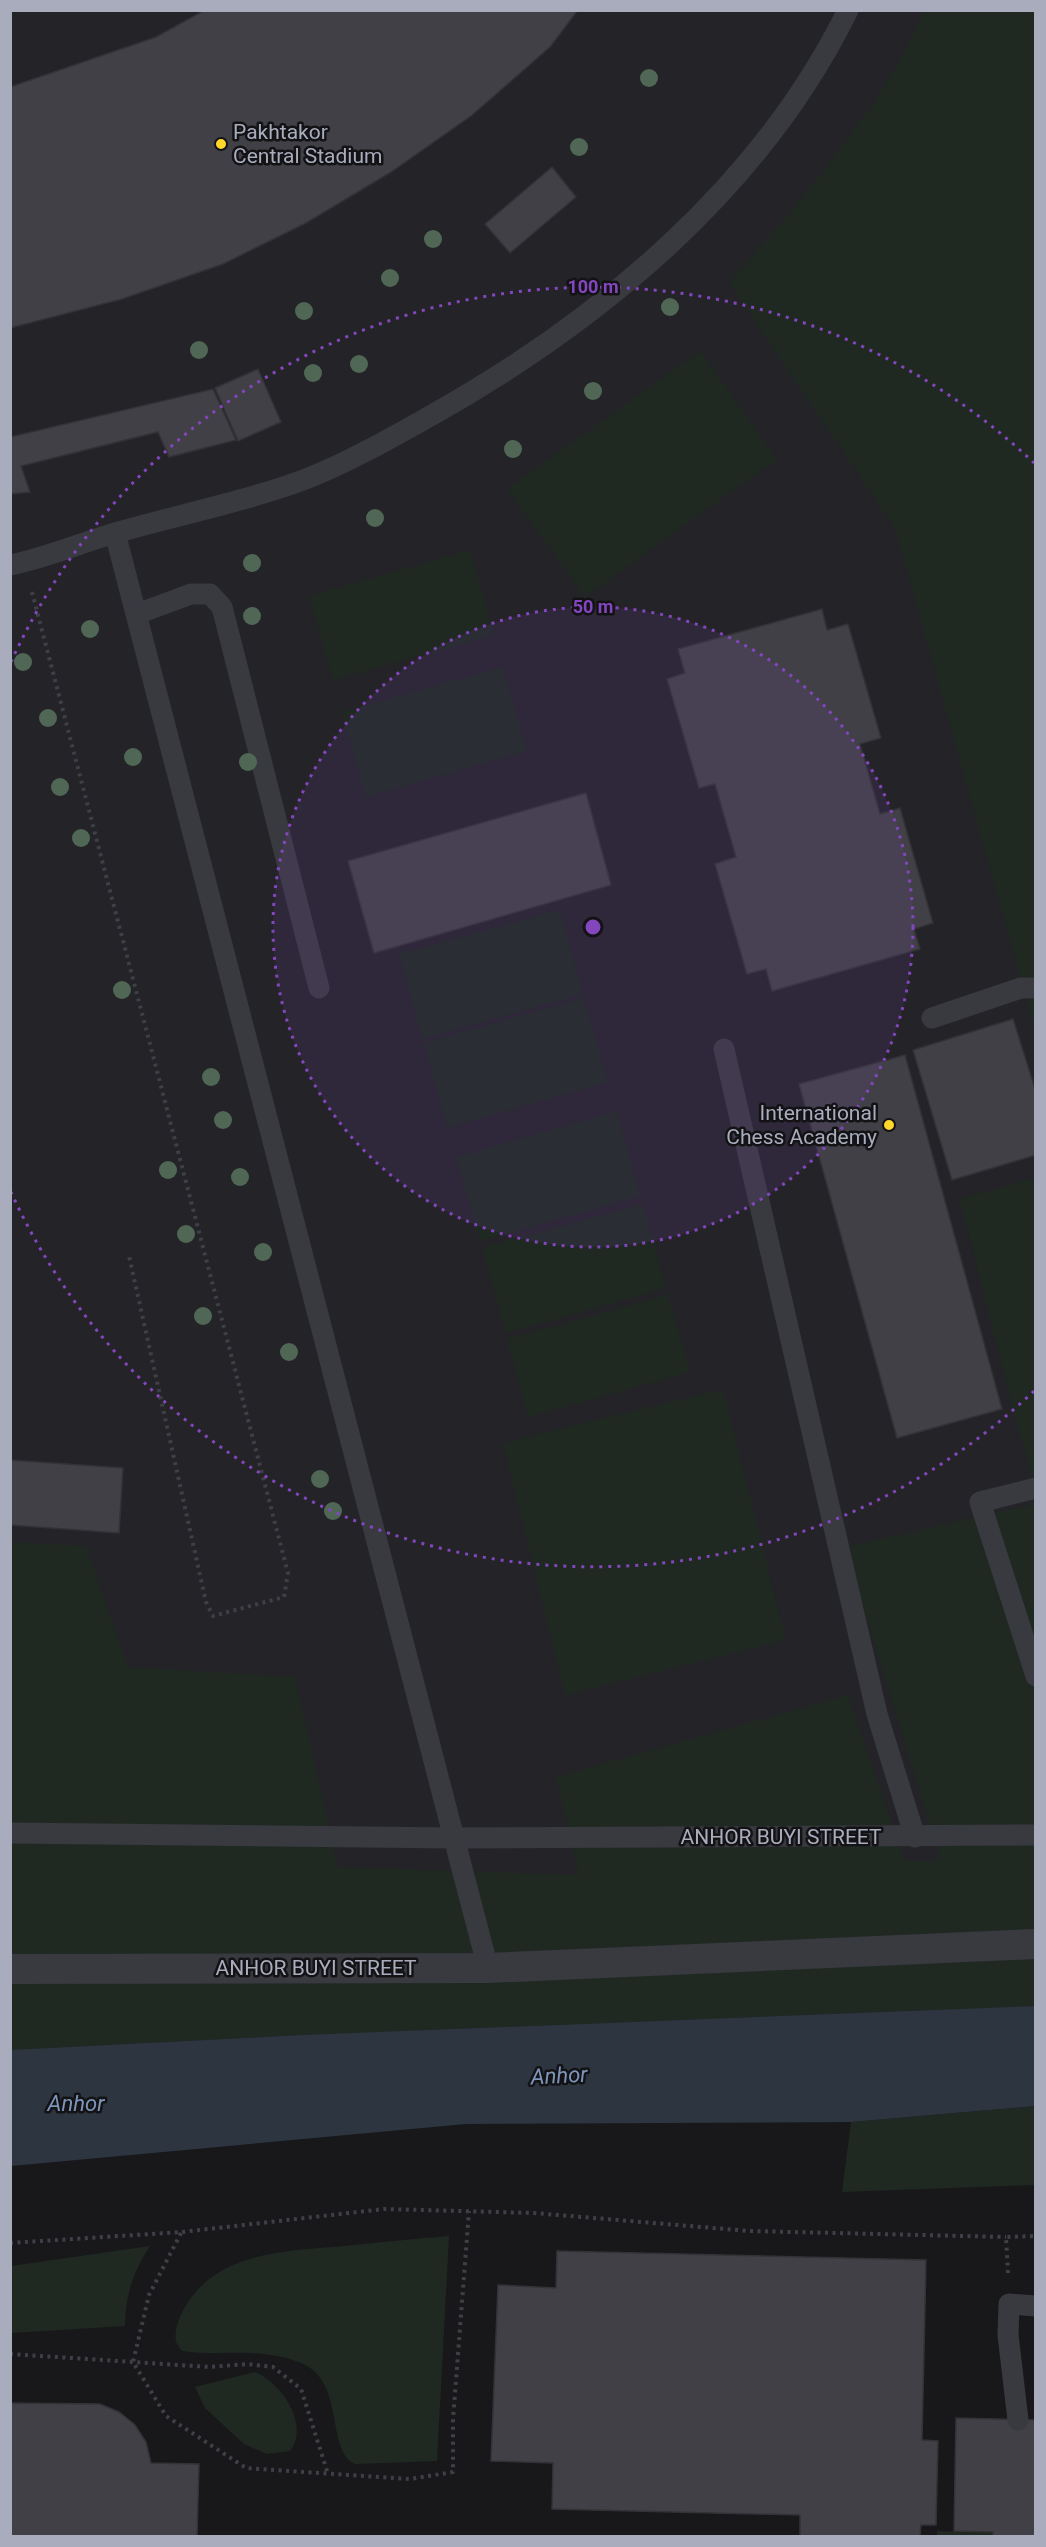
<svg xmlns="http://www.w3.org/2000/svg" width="1046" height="2547" viewBox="0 0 1046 2547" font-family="Roboto,sans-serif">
  <rect width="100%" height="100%" fill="#18181b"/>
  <path fill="#242428" d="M 11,11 L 1035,11 L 1035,2056 L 11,2101 Z"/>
  <g fill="#1f2922">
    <path d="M 925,11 L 1035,11 L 1035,1031 L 896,531 L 729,282 C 788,216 846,148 893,72 C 905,53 914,31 925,11 Z"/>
    <path d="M 700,351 L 777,459 L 585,597 L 507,489 Z"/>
    <path d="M 470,550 L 494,635 L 333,680 L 309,596 Z"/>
    <path d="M 503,667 L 527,751 L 366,797 L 342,712 Z"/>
    <path d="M 560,910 L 583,994 L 422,1039 L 399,954 Z"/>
    <path d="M 584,998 L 608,1082 L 447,1128 L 424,1043 Z"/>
    <path d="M 617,1111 L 640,1196 L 480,1241 L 456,1157 Z"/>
    <path d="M 1035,1178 L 1035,1485 L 1014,1414 L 960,1199 Z"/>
    <path d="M 643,1204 L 666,1288 L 506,1333 L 482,1248 Z"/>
    <path d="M 668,1295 L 690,1372 L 528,1417 L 507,1339 Z"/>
    <path d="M 723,1389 L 786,1640 L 565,1695 L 503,1443 Z"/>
    <path d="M 1035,1504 L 1035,2006 L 303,2035 L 11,2050 L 10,1542 L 86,1546 L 128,1667 L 295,1677 L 338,1867 L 579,1875 L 556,1777 L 848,1695 L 905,1862 L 941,1860 L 845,1547 Z"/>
    <path d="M 1035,2106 L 1035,2185 L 842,2192 L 851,2122 Z"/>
    <path d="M 449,2236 L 437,2461 L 355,2464 C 325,2450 346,2381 301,2363 C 260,2346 224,2357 182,2351 L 176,2342 C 174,2329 179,2318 185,2307 C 217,2251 287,2251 344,2246 C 379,2242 414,2239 449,2236 Z"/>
    <path d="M 150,2246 C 133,2272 125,2296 125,2326 L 11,2333 L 11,2266 Z"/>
    <path d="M 255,2372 C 281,2382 310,2425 290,2451 L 267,2454 L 244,2444 L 205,2408 L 195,2387 Z"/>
    <path d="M 937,2531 L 993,2532 L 993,2536 L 937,2536 Z"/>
  </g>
  <path fill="#2c3540" d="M 1035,2006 L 1035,2106 L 851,2122 L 466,2124 L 11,2166 L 11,2050 L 303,2035 Z"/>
  <g fill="#404046" stroke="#333237" stroke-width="1.5">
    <path d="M 205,10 L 578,10 L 550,47 L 471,116 L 391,172 L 306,223 L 223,264 L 122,299 L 10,328 L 10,87 L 156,37 Z"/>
    <path d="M 552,167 L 576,197 L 510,253 L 485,224 Z"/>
    <path d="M 258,369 L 281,422 L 238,441 L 215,388 Z"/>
    <path d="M 213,389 L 236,440 L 169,457 L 158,432 L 21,466 L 30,492 L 10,494 L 10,437 Z"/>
    <path d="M 822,609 L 827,630 L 848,624 L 881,738 L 860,744 L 880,814 L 900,808 L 933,923 L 914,929 L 920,949 L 772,991 L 766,969 L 747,974 L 715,864 L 736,857 L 715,784 L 699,788 L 667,679 L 685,673 L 678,649 Z"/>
    <path d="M 586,793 L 611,885 L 374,953 L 348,861 Z"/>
    <path d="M 1013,1019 L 1036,1092 L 1036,1155 L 952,1180 L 913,1050 Z"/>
    <path d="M 905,1055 L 1002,1409 L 897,1438 L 799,1084 Z"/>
    <path d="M 10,1460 L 123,1468 L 119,1533 L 10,1525 Z"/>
    <path d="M 557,2251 L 926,2260 L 922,2440 L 938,2441 L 936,2525 L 921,2525 L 920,2536 L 800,2536 L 800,2515 L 552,2509 L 553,2463 L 491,2461 L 498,2285 L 556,2288 Z"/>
    <path d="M 10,2403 L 100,2404 L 119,2412 L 135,2425 L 146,2442 L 151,2463 L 199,2464 L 197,2536 L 10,2536 Z"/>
    <path d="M 956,2418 L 1036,2420 L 1036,2536 L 993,2536 L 993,2532 L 954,2531 Z"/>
  </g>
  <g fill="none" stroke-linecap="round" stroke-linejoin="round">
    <g stroke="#3f4047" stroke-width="4" stroke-dasharray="3 4.5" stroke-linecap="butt">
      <path d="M 32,592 L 288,1573 L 284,1597 L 213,1616 L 206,1602 L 129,1256"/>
      <path d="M 181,2233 L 149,2295 L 133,2362 L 166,2416 L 246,2468 L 410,2479 L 453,2472 L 453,2419 L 469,2211"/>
      <path d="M 10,2243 L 182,2232 L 384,2209 L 534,2213 L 749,2231 L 1006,2237"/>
      <path d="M 1008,2273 L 1006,2237 L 1036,2236"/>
      <path d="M 10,2354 L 210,2367 L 247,2364 L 273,2367 L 301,2389 L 328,2474"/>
    </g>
    <g stroke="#393940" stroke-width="21">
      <path d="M 115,533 L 454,1838 L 1036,1835"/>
      <path d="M 10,565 C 46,558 80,543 115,533 C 178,515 244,502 306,479 C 349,462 391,438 432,415 C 601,320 761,187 848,10"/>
      <path d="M 137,614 L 191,594 L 210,594 L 222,607 L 319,988"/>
      <path d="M 932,1018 L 1021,988 L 1036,988"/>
      <path d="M 724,1049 L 877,1714 L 915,1837"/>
      <path d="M 1036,1488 L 980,1502 L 1036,1676"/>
      <path d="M 10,1833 L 454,1838 L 488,1968"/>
      <path d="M 1018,2420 L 1008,2335 L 1009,2304 L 1036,2306"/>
    </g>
    <path stroke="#393940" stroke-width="30" d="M 10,1969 L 488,1968 L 1036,1944"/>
  </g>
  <g fill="#506756">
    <circle cx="649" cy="78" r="9"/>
    <circle cx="579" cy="147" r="9"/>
    <circle cx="433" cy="239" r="9"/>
    <circle cx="390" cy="278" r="9"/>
    <circle cx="670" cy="307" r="9"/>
    <circle cx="304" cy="311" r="9"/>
    <circle cx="199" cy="350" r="9"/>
    <circle cx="359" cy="364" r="9"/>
    <circle cx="313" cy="373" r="9"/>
    <circle cx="593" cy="391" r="9"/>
    <circle cx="513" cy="449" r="9"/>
    <circle cx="375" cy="518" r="9"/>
    <circle cx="252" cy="563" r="9"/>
    <circle cx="252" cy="616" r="9"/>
    <circle cx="90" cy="629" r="9"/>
    <circle cx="23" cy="662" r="9"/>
    <circle cx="48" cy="718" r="9"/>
    <circle cx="133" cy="757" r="9"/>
    <circle cx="248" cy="762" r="9"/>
    <circle cx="60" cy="787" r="9"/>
    <circle cx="81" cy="838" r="9"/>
    <circle cx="122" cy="990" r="9"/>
    <circle cx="211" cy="1077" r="9"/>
    <circle cx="223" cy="1120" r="9"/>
    <circle cx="168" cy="1170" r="9"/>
    <circle cx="240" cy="1177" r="9"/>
    <circle cx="186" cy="1234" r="9"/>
    <circle cx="263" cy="1252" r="9"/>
    <circle cx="203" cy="1316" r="9"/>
    <circle cx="289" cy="1352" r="9"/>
    <circle cx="320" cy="1479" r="9"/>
    <circle cx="333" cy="1511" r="9"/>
  </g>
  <circle cx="593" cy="927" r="320" fill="#8446be" fill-opacity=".12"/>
  <g fill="none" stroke="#8446be" stroke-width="3" stroke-dasharray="3 6">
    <circle cx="593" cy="927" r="320"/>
    <path d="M1034 1391A640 640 0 0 1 11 1192M11 662A640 640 0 0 1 1034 463"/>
  </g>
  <g fill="#ffd62c" stroke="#131316" stroke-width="2">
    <circle cx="221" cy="144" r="6"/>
    <circle cx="889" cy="1125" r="6"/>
  </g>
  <g text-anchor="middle" stroke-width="5" stroke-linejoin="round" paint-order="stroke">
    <g font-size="21" fill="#a9acbc" stroke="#131316" text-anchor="start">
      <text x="233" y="139">Pakhtakor<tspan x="233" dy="24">Central Stadium</tspan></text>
      <text x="877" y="1120" text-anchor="end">International<tspan x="877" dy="24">Chess Academy</tspan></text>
    </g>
    <g font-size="21" fill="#a9acbc" stroke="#131316">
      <text x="781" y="1844">ANHOR BUYI STREET</text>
      <text x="316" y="1975">ANHOR BUYI STREET</text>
    </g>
    <g font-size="22" font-style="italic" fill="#7d95ba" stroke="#131316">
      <text transform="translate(559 2075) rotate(-3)" y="8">Anhor</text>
      <text x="76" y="2111">Anhor</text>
    </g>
  </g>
  <circle cx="593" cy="927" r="9" fill="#8446be" stroke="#131316" stroke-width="3"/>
  <g font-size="18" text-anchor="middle" font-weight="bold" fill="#8446be" stroke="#131316" stroke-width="5" stroke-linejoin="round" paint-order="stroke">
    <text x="593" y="293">100 m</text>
    <text x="593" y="613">50 m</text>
  </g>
  <rect width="1046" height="2547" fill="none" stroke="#a9acbc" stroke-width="24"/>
</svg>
